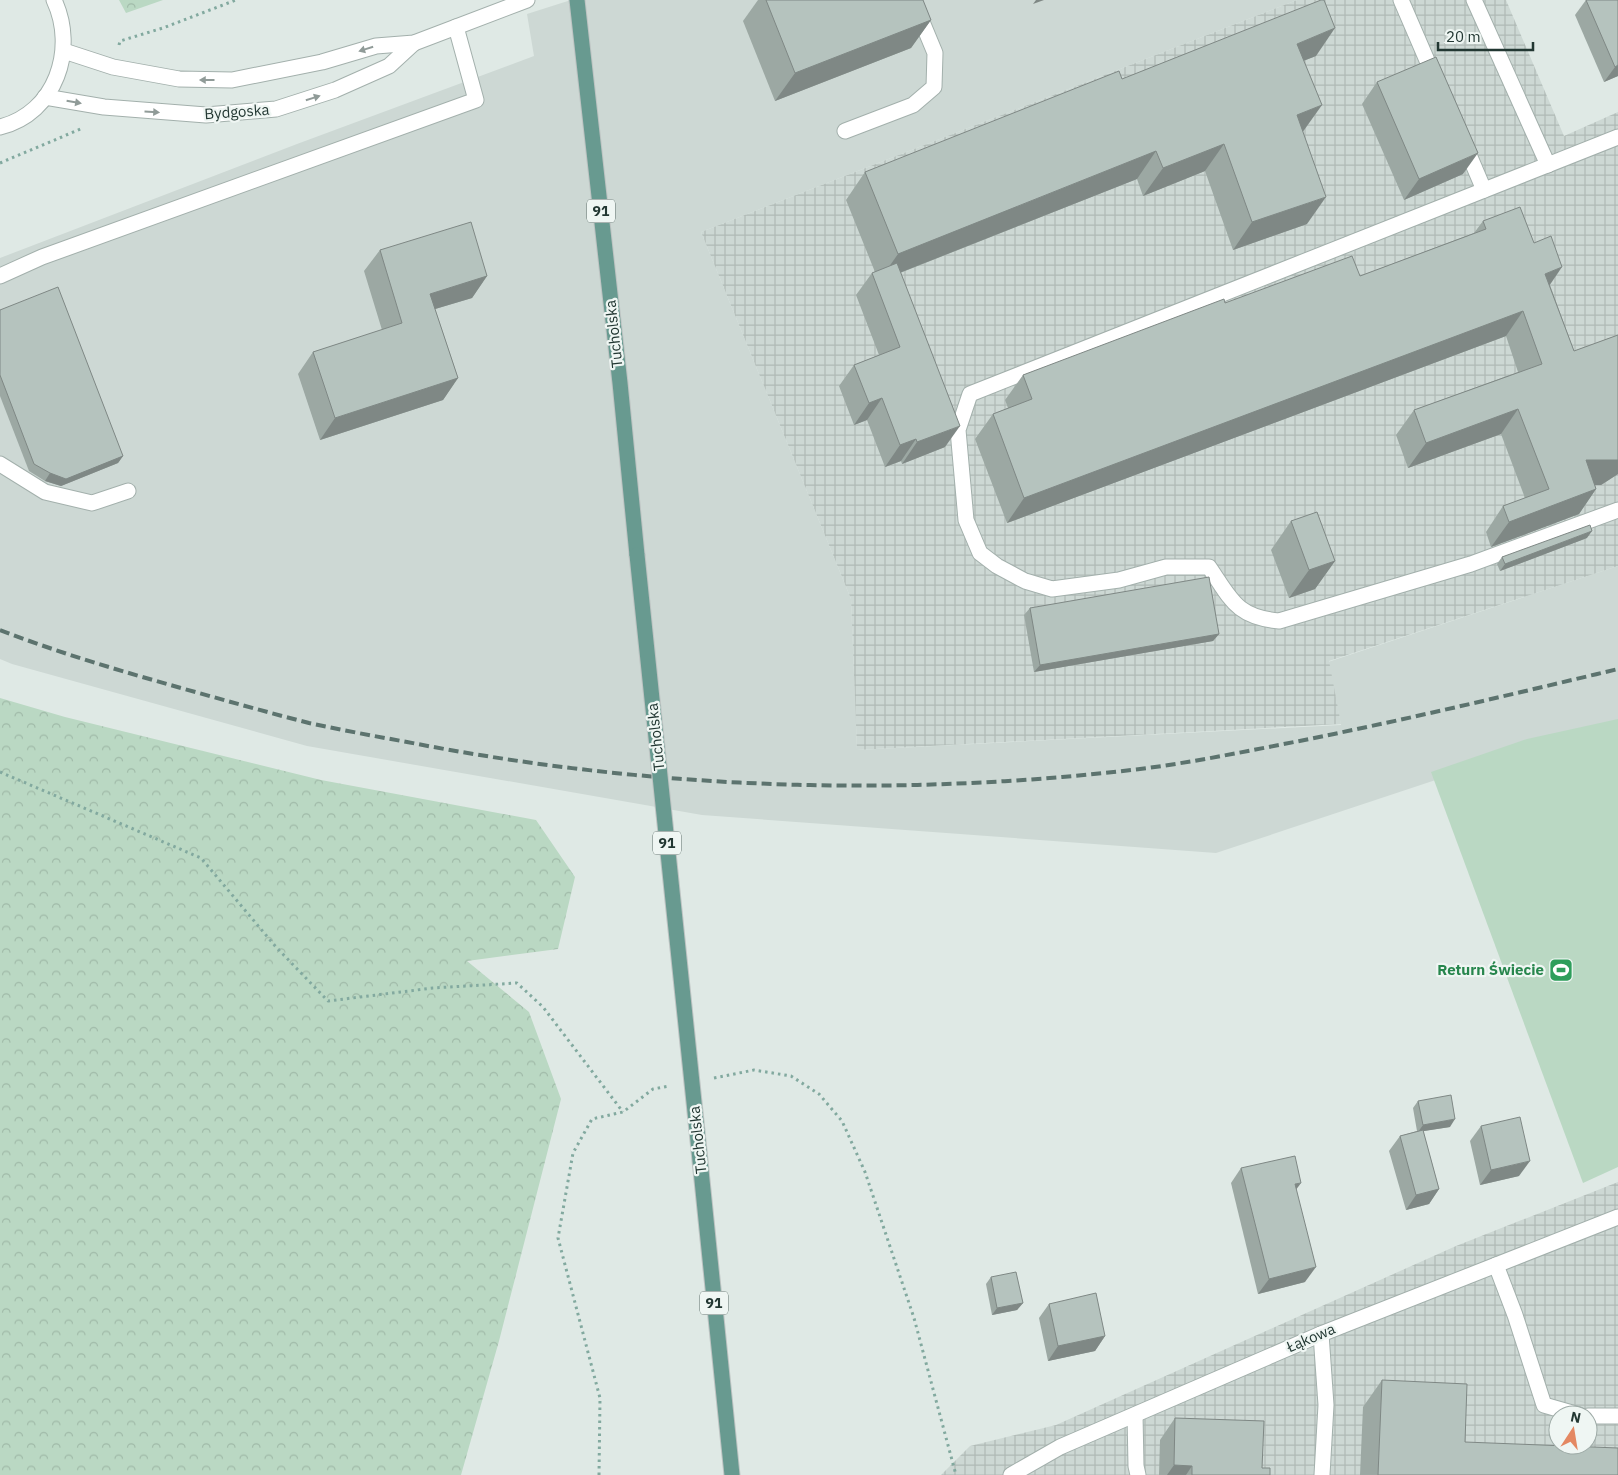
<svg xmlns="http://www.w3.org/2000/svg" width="1618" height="1475" viewBox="0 0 1618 1475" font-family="'IBM Plex Sans',sans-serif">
  <defs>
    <pattern id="industrial-grid" width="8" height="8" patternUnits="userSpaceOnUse" patternTransform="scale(1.25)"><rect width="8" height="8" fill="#cdd8d4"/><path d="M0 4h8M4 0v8" fill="none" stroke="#b0bab6"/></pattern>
    <pattern id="forest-crowns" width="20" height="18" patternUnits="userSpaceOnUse" patternTransform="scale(1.25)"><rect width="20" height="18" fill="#bad8c3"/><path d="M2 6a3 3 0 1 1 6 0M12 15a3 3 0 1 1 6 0" fill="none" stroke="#a0baa8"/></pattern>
  </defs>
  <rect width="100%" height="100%" fill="#dfe9e5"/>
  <path fill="#cdd8d4" d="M 571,0 L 1297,0 L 701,232 L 851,599 L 857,750 L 1341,725 L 1328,662 L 1618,566 L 1618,739 L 1535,747 L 1216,853 L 702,815 L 307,746 L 12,664 L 0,659 L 0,258 L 297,144 L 534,56 L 527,14 Z"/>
  <g fill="url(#industrial-grid)" fill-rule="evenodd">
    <path d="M 1297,0 L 1506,0 L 1564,136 L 1618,112 L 1618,566 L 1329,661 L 1341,724 L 857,750 L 851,599 L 701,232 Z"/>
    <path d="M 1618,1182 L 1618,1475 L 941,1475 L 970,1446 L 1056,1425 L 1456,1246 ZM 1558,1415 L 1588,1415 L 1588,1445 L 1558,1445 Z"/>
  </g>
  <g fill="url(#forest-crowns)">
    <path d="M 119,0 L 163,0 L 126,13 Z"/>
    <path d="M 0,698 L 65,717 L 321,780 L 536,820 L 575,877 L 558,949 L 467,961 L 529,1012 L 561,1099 L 499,1341 L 461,1475 L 0,1475 Z"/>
  </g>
  <path fill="#bad8c3" d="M 1618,719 L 1618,1167 L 1583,1183 L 1431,772 L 1527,739 Z"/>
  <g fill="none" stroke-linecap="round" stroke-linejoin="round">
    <g stroke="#a3b0ac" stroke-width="17">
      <g id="service">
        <path d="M 1401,0 L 1435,79"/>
        <path d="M 1474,0 L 1548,165"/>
        <path d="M 845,131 L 913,105 L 934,87 L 935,53 L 913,0"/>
        <path d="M 1618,137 L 970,394 L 958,430 L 966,520 L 980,553 L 997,566 L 1025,581 L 1052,589 L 1119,580 L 1166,567 L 1209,567 C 1231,599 1236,617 1279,621 L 1471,564 L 1618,510"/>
        <path d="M 1464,143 L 1484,190"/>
        <path d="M 0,276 L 42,257 L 476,100 L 456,27"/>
        <path d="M 0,464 L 45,492 L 92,503 L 128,491"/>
        <path d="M 1496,1265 L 1515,1315 L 1544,1405 L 1579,1415"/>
        <path d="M 1321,1334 L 1326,1405 L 1322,1475"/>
        <path d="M 1135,1415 L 1136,1466 L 1138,1475"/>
        <path d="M 1588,1416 L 1618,1416"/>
      </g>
    </g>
    <g stroke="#a3b0ac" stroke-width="17">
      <path id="minor" d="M 1011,1475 L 1060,1447 L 1321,1334 L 1618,1217"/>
    </g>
    <g stroke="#a3b0ac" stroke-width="17">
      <g id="tertiary">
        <path d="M 64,51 L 113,67 L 179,79 L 232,80 L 322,62 L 376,46 L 414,43 L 527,0"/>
        <path d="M 45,97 L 104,107 L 206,115 L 276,109 L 335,90 L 389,66 L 414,43"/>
        <path d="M 0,127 C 56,113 77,49 54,0"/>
      </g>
    </g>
    <g stroke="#bdc3c2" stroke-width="17">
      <g id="primary">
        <path d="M 577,0 L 620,383 L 637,555"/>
        <path d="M 697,1131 L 732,1475"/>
      </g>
    </g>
    <g stroke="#82a99f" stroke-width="3" stroke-dasharray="2.5 4" stroke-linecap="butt">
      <path d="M 119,45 L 120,41 L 163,28 L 236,0"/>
      <path d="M 0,163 L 83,128"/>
      <path d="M 0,772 L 201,858 L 276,947 L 328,1001 L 433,988 L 517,983 L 543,1007 L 623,1112"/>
      <path d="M 714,1078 L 754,1070 L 791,1076 L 819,1094 L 842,1121 L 865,1172 L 914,1318 L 956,1475"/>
      <path d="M 599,1475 L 600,1398 L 558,1238 L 573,1153 L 592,1119 L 623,1112 L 653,1089 L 669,1086"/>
    </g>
    <use href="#service" stroke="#fff" stroke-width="15"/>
    <use href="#minor" stroke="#fff" stroke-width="15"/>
    <use href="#tertiary" stroke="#fff" stroke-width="15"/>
    <use href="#primary" stroke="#689a90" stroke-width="15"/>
    <path stroke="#5c736e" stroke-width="4" stroke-dasharray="10 5" stroke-linecap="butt" d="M 0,630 C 59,653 121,671 181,688 C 224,700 266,712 309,723 C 341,730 374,736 407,742 C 648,789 896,798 1140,769 C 1187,763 1233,754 1279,745 C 1392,723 1505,696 1618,669"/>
    <g stroke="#bdc3c2" stroke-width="17" stroke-linecap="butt">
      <path id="primary-bridge" d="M 637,555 L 697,1131"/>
    </g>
    <use href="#primary-bridge" stroke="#689a90" stroke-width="15"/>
  </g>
  <g fill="#9ca8a3">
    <path d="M 758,0 L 923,0 L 931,20 L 911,48 L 775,101 L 743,21 Z"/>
    <path d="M 1586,0 L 1618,0 L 1618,76 L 1604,82 L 1575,15 Z"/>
    <path d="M 1316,56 L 1303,61 L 1303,132 L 1307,224 L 1233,250 L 1205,171 L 1143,196 L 1137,179 L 900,273 L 945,447 L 902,464 L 901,461 L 885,467 L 867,420 L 854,425 L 839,386 L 854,365 L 879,355 L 856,295 L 872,273 L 875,272 L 846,200 L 865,172 L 1122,79 Z"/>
    <path d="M 1377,82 L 1463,174 L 1404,200 L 1362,104 Z"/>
    <path d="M 1483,221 L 1550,285 L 1574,351 L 1618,335 L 1618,474 L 1601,485 L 1595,485 L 1596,489 L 1579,514 L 1491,547 L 1486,532 L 1503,506 L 1525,498 L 1501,434 L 1408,468 L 1396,435 L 1414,410 L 1518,372 L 1506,336 L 1007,523 L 975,439 L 993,414 L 1008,408 L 1005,400 L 1023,375 L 1225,303 L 1360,276 L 1474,233 Z"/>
    <path d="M 380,250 L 487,276 L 472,298 L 435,309 L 458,378 L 443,400 L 320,440 L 298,374 L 313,352 L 382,330 L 364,271 Z"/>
    <path d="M 0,310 L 123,456 L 118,463 L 61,486 L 45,481 L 29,471 L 0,396 Z"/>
    <path d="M 1291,521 L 1335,561 L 1315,589 L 1289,598 L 1271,550 Z"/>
    <path d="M 1587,538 L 1500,571 L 1497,564 L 1502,557 Z"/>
    <path d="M 1030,608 L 1219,634 L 1213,641 L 1034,672 L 1024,615 Z"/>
    <path d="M 1418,1101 L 1450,1127 L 1423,1131 L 1439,1189 L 1429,1204 L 1406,1210 L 1389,1151 L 1400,1136 L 1417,1131 L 1413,1108 Z"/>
    <path d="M 1481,1126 L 1519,1176 L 1480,1185 L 1470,1141 Z"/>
    <path d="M 1241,1168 L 1296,1189 L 1305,1282 L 1258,1294 L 1231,1183 Z"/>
    <path d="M 991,1277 L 1023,1303 L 1017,1310 L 992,1315 L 986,1284 Z"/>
    <path d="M 1049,1304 L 1105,1336 L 1095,1351 L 1048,1361 L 1039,1318 Z"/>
    <path d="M 1382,1380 L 1465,1442 L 1618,1475 L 1360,1475 L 1363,1407 Z"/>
    <path d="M 1175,1418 L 1262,1468 L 1270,1475 L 1159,1475 L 1160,1440 Z"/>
  </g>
  <g fill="#7f8885">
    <path d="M 1036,0 L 1044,0 L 1033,4 Z"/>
    <path d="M 931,20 L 911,48 L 775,101 L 795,73 Z"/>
    <path d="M 1335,28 L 1316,56 L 1277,71 L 1297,44 Z"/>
    <path d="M 1618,65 L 1618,76 L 1604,82 L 1615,67 Z"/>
    <path d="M 1322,105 L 1302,133 L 1297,115 Z"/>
    <path d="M 1224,144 L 1205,171 L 1143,196 L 1163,168 Z"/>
    <path d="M 1156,151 L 1137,179 L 879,281 L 898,254 Z"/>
    <path d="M 1478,153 L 1463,174 L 1404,200 L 1419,179 Z"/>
    <path d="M 1326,197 L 1307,224 L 1233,250 L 1252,222 Z"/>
    <path d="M 1562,267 L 1545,292 L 1545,274 Z"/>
    <path d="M 487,276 L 472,298 L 415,315 L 430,294 Z"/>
    <path d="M 1523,311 L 1506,336 L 1007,523 L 1024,498 Z"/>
    <path d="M 458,378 L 443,400 L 320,440 L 335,418 Z"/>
    <path d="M 882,398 L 867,420 L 854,425 L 869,403 Z"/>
    <path d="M 1518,409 L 1501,434 L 1408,468 L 1426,443 Z"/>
    <path d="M 960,426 L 945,447 L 902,464 L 917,442 Z"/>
    <path d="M 916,439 L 901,461 L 885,467 L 900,445 Z"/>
    <path d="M 123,456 L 118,463 L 61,486 L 45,481 L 50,473 Z"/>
    <path d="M 1586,460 L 1618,460 L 1618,474 L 1601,485 L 1568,485 Z"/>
    <path d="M 1596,489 L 1579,514 L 1491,547 L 1509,522 Z"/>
    <path d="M 1592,531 L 1587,538 L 1500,571 L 1505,564 Z"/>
    <path d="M 1335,561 L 1315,589 L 1289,598 L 1309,570 Z"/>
    <path d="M 1219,634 L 1213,641 L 1034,672 L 1040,665 Z"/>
    <path d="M 1455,1119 L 1450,1127 L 1418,1132 L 1423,1125 Z"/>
    <path d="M 1530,1161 L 1519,1176 L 1480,1185 L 1491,1170 Z"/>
    <path d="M 1301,1183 L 1290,1198 L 1295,1184 Z"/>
    <path d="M 1439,1189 L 1429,1204 L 1406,1210 L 1416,1195 Z"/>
    <path d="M 1316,1267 L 1305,1282 L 1258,1294 L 1269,1279 Z"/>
    <path d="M 1023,1303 L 1017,1310 L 992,1315 L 997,1308 Z"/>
    <path d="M 1105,1336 L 1095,1351 L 1048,1361 L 1058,1346 Z"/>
    <path d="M 1174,1465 L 1192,1466 L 1186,1475 L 1167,1475 Z"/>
  </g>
  <g fill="#b5c3be" stroke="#7f8885">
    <path d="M 766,0 L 923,0 L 931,20 L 795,73 Z"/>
    <path d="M 1321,0 L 1324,0 L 1335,28 L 1297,44 L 1322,105 L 1297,115 L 1326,197 L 1252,222 L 1224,144 L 1163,168 L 1156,151 L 898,254 L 865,172 L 1119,71 L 1122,79 Z"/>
    <path d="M 1587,0 L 1618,0 L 1618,65 L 1615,67 L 1586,0 Z"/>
    <path d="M 1436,57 L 1478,153 L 1419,179 L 1377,82 Z"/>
    <path d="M 1520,207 L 1534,243 L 1551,236 L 1562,267 L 1545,274 L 1574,351 L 1618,335 L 1618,460 L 1586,460 L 1596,489 L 1509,522 L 1503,506 L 1549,489 L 1518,409 L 1426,443 L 1414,410 L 1542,364 L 1523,311 L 1024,498 L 993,414 L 1032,399 L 1023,375 L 1224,299 L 1225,303 L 1352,256 L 1360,276 L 1486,229 L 1483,221 Z"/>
    <path d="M 471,222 L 487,276 L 430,294 L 458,378 L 335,418 L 313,352 L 402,323 L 380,250 Z"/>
    <path d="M 897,263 L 960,426 L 917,442 L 916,439 L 900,445 L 882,398 L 869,403 L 854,365 L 900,347 L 872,273 Z"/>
    <path d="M 58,287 L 123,456 L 66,479 L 50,473 L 34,464 L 0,375 L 0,310 Z"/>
    <path d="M 1317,512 L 1335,561 L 1309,570 L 1291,521 Z"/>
    <path d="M 1590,525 L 1592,531 L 1505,564 L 1502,557 Z"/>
    <path d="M 1209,577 L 1219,634 L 1040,665 L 1030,608 Z"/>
    <path d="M 1451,1095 L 1455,1119 L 1423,1125 L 1418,1101 Z"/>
    <path d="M 1520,1117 L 1530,1161 L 1491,1170 L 1481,1126 Z"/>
    <path d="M 1423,1130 L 1439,1189 L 1416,1195 L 1400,1136 Z"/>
    <path d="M 1295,1156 L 1301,1183 L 1295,1184 L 1316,1267 L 1269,1279 L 1241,1168 Z"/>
    <path d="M 1016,1272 L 1023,1303 L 997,1308 L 991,1277 Z"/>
    <path d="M 1096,1293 L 1105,1336 L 1058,1346 L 1049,1304 Z"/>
    <path d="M 1382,1380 L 1467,1384 L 1465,1442 L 1618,1448 L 1618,1475 L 1378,1475 Z"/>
    <path d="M 1175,1418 L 1264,1421 L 1262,1468 L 1270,1468 L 1270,1475 L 1192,1475 L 1192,1466 L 1174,1465 Z"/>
  </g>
  <defs><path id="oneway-solid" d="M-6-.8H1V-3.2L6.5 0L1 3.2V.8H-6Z" transform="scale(1.25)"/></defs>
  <g fill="#909b98">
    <use href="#oneway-solid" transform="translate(366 49) rotate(163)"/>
    <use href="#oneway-solid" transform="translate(207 80) rotate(-180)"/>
    <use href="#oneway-solid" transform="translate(313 98) rotate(-17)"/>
    <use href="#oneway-solid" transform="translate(74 102) rotate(10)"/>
    <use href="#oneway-solid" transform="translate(152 112) rotate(3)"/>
  </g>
  <defs>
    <g id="stadium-square" transform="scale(1.25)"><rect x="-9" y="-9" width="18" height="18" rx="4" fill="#2e9e5b" stroke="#eff6f3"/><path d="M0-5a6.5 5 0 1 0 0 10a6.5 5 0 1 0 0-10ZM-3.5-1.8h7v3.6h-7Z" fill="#fff"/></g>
  </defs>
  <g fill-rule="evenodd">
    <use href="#stadium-square" x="1561" y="970"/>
  </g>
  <g text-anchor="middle" stroke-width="4.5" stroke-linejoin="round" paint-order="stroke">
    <g fill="#eff6f3" stroke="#60706c" stroke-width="1">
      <rect x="587" y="199.5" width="28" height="23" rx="4"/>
      <rect x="653" y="831.5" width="28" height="23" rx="4"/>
      <rect x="700" y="1291.5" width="28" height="23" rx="4"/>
    </g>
    <g font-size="14" font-weight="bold" fill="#223732">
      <text x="601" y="216">91</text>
      <text x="667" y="848">91</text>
      <text x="714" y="1308">91</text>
    </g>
    <g font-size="15" fill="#223732" stroke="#eff6f3">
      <text transform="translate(237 112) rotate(-4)" y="5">Bydgoska</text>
      <text transform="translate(614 334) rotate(-96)" y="5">Tucholska</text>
      <text transform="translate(656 737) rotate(-96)" y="5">Tucholska</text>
      <text transform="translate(698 1140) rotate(-96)" y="5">Tucholska</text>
      <text transform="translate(1311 1338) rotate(-23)" y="5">Łąkowa</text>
    </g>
    <g font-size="15" font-weight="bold" fill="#27864d" stroke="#eff6f3" text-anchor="end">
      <text x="1544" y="975">Return Świecie</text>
    </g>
  </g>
  <g transform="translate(1573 1430) rotate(12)"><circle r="24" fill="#eff6f3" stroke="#9daaa6"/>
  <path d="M0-4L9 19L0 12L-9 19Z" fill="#e48862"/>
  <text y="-8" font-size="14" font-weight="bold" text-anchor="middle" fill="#223732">N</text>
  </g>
  <path d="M1438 42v8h95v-8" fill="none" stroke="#223732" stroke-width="2.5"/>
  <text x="1446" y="42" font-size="15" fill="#223732" stroke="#eff6f3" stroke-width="4" paint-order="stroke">20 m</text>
</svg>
